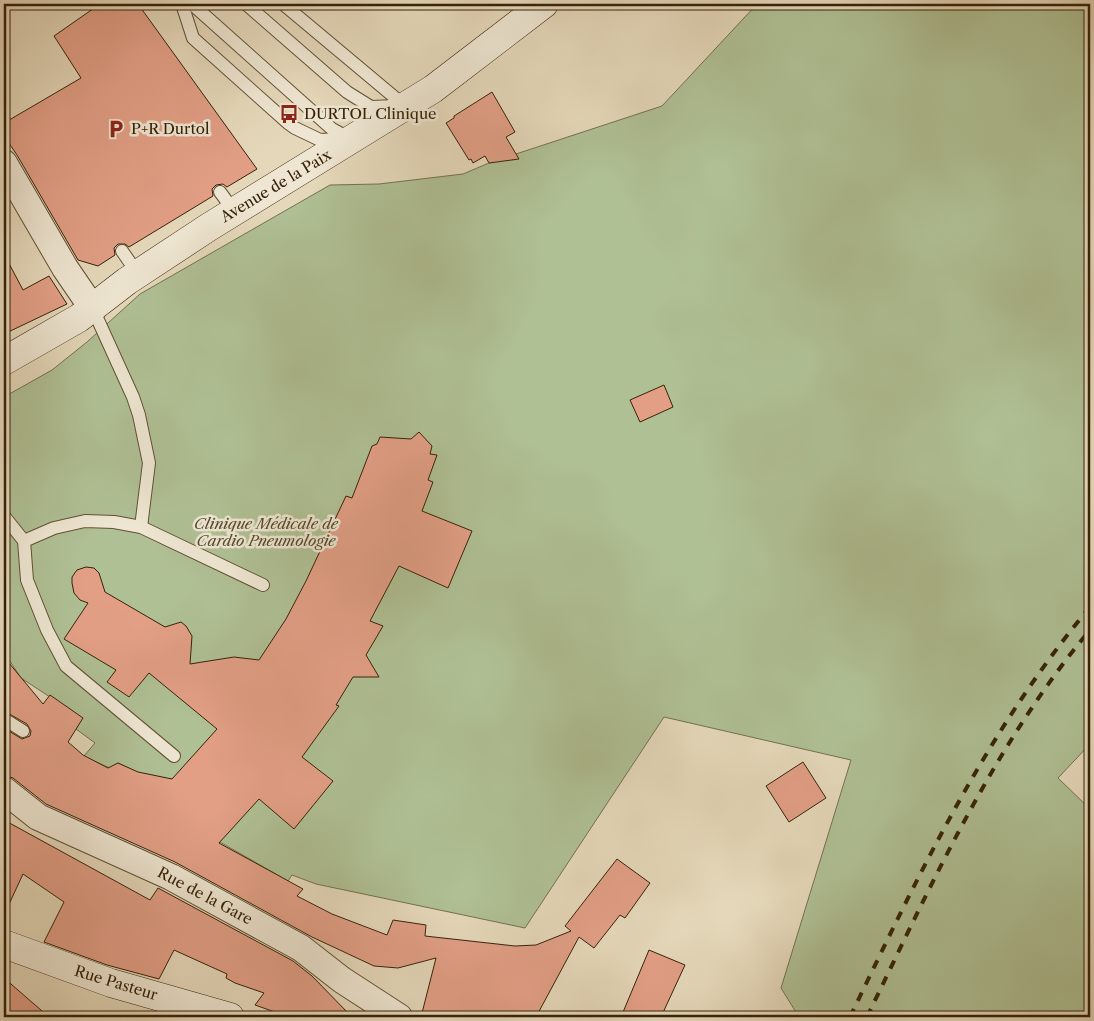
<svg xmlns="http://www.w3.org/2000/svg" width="1094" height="1021" viewBox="0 0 1094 1021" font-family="'Libre Caslon Text',serif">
  <rect width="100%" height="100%" fill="#e5d8ba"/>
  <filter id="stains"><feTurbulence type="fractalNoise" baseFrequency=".004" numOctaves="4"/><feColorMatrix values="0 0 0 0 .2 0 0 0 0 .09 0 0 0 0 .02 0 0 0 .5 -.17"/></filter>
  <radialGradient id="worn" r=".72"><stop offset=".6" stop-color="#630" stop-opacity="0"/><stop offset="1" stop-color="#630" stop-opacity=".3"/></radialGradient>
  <path fill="#afc094" stroke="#72714e" d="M 757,4 L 1090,4 L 1090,744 L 1058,778 L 1090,809 L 1090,1017 L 799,1017 L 781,988 L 851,760 L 664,717 L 525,928 L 316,884 L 292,875 L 288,881 L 213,838 L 141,774 L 118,763 L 114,766 L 112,769 L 94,761 L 92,763 L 84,756 L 95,743 L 76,729 L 82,718 L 21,678 L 4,652 L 4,397 L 52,370 L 87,342 L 140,294 L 330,185 L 379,184 L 463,174 L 489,163 L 512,157 L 516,154 L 662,106 Z"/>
  <g fill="#e29f86" stroke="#362208">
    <path d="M 100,4 L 138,4 L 257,169 L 227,187 L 223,184 L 216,185 L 212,189 L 213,196 L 129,247 L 125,244 L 118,244 L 114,248 L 115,255 L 98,266 L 78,260 L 17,155 L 4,136 L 4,123 L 81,78 L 54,36 Z"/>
    <path d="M 492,92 L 515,132 L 506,137 L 519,159 L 489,163 L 485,156 L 473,163 L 471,159 L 469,160 L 446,123 L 454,118 L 454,116 Z"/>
    <path d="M 4,254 L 23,290 L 49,276 L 67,304 L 4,334 Z"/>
    <path d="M 664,385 L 673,407 L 640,422 L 630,400 Z"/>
    <path d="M 419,432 L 432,446 L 430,454 L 437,455 L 428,480 L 433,482 L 422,511 L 472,531 L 448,588 L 399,566 L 370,621 L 383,626 L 366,655 L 379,677 L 353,677 L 336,705 L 339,706 L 302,757 L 333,781 L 294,829 L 259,799 L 219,843 L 303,889 L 297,896 L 332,914 L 387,935 L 393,920 L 426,925 L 425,936 L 515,946 L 536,945 L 571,931 L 565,926 L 617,859 L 650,883 L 625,918 L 620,915 L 594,948 L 579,937 L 536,1017 L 421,1017 L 436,958 L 398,968 L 374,966 L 312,937 L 175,862 L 46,804 L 13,778 L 4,775 L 4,728 L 22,739 L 30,736 L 31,731 L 27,724 L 4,711 L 4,657 L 43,704 L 50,695 L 83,718 L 68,742 L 83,755 L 108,768 L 118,763 L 138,772 L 172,779 L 217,729 L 149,673 L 129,697 L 107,682 L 116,670 L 64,639 L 88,603 L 80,600 L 74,593 L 72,583 L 72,577 L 77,570 L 86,567 L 94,568 L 99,573 L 105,592 L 165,627 L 181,622 L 186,626 L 192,636 L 190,664 L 234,657 L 259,660 L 286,619 L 306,581 L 346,496 L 352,498 L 372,446 L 377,444 L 380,437 L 411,439 Z"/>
    <path d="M 803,762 L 826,798 L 789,822 L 766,786 Z"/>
    <path d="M 4,820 L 150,900 L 158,888 L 293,961 L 312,976 L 352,1017 L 289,1017 L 255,1005 L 264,993 L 235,983 L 226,978 L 227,974 L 174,950 L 159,979 L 107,965 L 44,942 L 64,902 L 23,874 L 4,915 Z"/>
    <path d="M 649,950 L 685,965 L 661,1017 L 621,1017 Z"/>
    <path d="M 4,978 L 49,1017 L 4,1017 Z"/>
  </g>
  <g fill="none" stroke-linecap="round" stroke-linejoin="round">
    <g stroke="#625034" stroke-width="14">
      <g id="lane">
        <path d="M 182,4 L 193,38 L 288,123 L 295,128 L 320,140 L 340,139"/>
        <path d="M 192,4 L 332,129 L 349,138"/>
        <path d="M 246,4 L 347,92 L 371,107 L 395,106"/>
        <path d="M 283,4 L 405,106"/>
        <path d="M 220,192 L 234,211"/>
        <path d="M 122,251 L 138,274"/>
        <path d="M 93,309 L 133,397 L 139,415 L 149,463 L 141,527"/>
        <path d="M 4,516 L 24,541 L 27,580 L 47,630 L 66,666 L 174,756"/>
        <path d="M 24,541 L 54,528 L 85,521 L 114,522 L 141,527 L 263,585"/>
        <path d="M 4,719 L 23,731"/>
      </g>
    </g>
    <g stroke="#625034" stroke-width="28">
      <g id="street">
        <path d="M 4,163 L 65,268 L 93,309"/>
        <path d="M 4,790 L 38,817 L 171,877 L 301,948 L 342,980 L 399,1017"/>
      </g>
    </g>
    <g stroke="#362208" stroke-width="29">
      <g id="secondary">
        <path d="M 4,361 L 79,318 L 127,281 L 209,227 L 433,89 L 544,4"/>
        <path d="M 4,944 L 111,983 L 230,1017"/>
      </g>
    </g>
    <use href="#lane" stroke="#eee6d2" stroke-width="12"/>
    <use href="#street" stroke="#eee6d2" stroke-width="26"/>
    <use href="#secondary" stroke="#eee6d2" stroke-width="28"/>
    <g stroke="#362208" stroke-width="4" stroke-dasharray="9 9" stroke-linecap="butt">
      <path d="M 850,1017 C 919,874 987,730 1090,607"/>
      <path d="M 867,1017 C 931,885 995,743 1090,630"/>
    </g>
  </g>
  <defs>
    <g id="bus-bare" transform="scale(1.5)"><path d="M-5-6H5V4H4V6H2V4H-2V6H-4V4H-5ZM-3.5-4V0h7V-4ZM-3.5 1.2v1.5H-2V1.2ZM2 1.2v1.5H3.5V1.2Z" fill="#8f2418" stroke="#eee6d2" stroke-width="2.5" paint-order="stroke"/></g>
    <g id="parking-bare" transform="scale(1.5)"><path d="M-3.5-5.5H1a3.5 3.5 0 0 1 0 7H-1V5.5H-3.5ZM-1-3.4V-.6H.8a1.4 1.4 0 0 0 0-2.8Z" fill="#8f2418" stroke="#eee6d2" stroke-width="2.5" paint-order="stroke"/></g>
  </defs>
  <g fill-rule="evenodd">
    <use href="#bus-bare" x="289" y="114"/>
    <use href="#parking-bare" x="116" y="129"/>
  </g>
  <g text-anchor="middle" stroke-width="5" stroke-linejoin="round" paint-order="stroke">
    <g font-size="15" fill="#362208" stroke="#eee6d2" text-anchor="start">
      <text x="304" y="119">DURTOL Clinique</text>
      <text x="131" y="134">P+R Durtol</text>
    </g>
    <g font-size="15" fill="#362208" stroke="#eee6d2">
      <text transform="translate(276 186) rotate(-31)" y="5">Avenue de la Paix</text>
      <text transform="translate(205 896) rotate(28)" y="5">Rue de la Gare</text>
      <text transform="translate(116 983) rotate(17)" y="5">Rue Pasteur</text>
    </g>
    <g font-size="15" font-style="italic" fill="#544a2b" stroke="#eee6d2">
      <text x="266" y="529">Clinique Médicale de<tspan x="266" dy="17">Cardio Pneumologie</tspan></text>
    </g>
  </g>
  <rect width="1094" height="1021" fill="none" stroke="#e5d8ba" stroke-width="20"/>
  <rect x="5" y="5" width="1084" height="1011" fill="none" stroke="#362208" stroke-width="2.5"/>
  <rect x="10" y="10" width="1074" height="1001" fill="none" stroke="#362208"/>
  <rect width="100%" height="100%" filter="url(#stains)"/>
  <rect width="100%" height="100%" fill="url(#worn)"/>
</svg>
